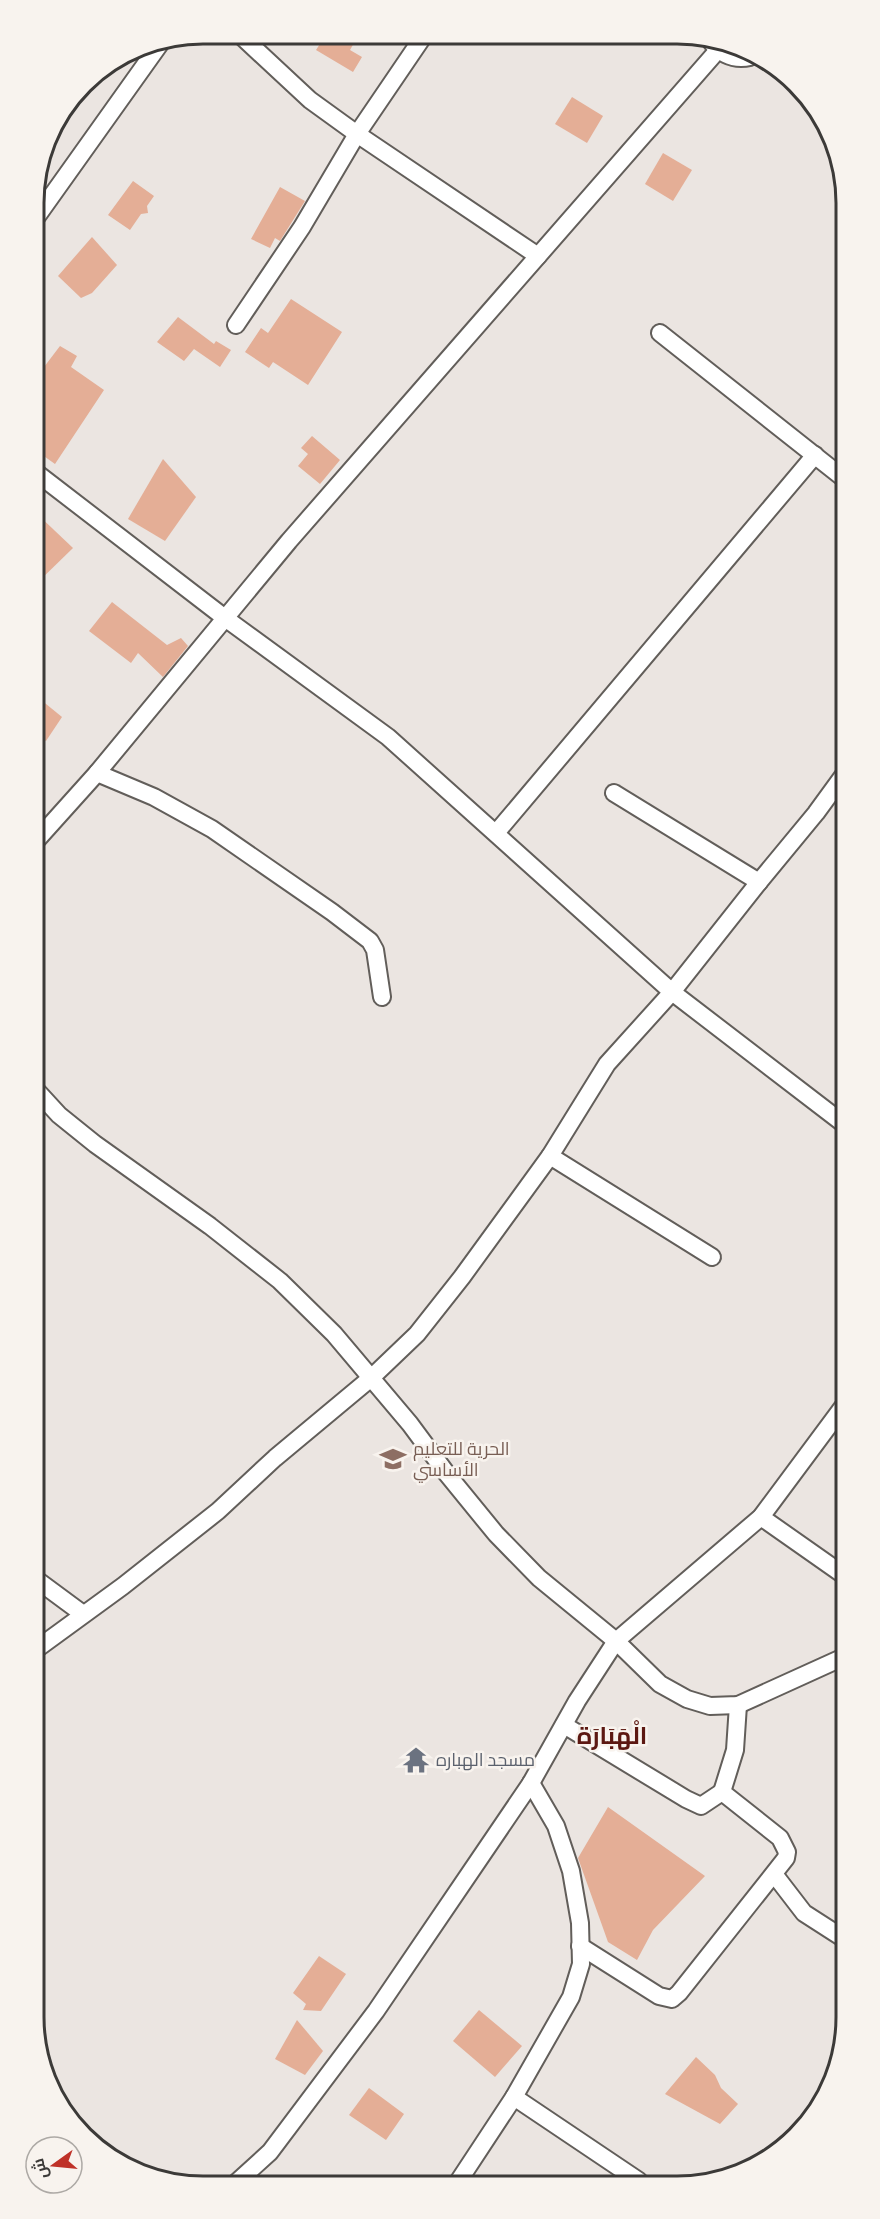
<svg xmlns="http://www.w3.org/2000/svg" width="880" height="2219" viewBox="0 0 880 2219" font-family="'Archivo Narrow',Cairo,sans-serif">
  <rect width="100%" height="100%" fill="#ebe5e1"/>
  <g fill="#e4ae96">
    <path d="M 337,34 L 359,34 L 350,50 L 362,57 L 353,72 L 316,50 L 325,36 L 333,41 Z"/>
    <path d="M 572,97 L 603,116 L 587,143 L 555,124 Z"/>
    <path d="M 663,153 L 692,170 L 673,201 L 645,184 Z"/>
    <path d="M 133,181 L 154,196 L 147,206 L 148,213 L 141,214 L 130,230 L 108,215 Z"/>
    <path d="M 280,187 L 305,201 L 280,241 L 275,238 L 270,248 L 251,239 Z"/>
    <path d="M 92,237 L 117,265 L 92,293 L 81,298 L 58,276 Z"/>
    <path d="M 291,299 L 342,332 L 308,385 L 273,362 L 269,368 L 245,352 L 261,328 L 268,333 Z"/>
    <path d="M 178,317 L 214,344 L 216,341 L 231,350 L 220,367 L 194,349 L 184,361 L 157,342 Z"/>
    <path d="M 60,346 L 77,356 L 71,367 L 104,390 L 55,464 L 34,449 L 34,356 L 44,367 Z"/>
    <path d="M 312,436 L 340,460 L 320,484 L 298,466 L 308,454 L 301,448 Z"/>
    <path d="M 163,459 L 196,497 L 165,541 L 128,519 Z"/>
    <path d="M 34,511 L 73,548 L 34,586 Z"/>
    <path d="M 112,602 L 167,645 L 181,638 L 188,646 L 163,677 L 138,653 L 131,663 L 89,631 Z"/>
    <path d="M 35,695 L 62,717 L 46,741 L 35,734 Z"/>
    <path d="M 608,1807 L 705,1876 L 653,1930 L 637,1960 L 608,1942 L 578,1858 Z"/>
    <path d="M 319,1956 L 346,1974 L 321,2011 L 303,2010 L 306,2004 L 293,1993 Z"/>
    <path d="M 479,2010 L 522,2046 L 495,2077 L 453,2041 Z"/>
    <path d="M 297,2020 L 323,2051 L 305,2075 L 275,2059 Z"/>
    <path d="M 696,2057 L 715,2075 L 721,2088 L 738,2104 L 720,2124 L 665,2094 Z"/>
    <path d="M 369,2088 L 404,2114 L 386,2140 L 349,2115 Z"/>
  </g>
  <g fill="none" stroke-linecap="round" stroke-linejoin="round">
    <g stroke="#625e5a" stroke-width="20">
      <g id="minor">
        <path d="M 238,33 L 310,100 L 357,134 L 538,256"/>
        <path d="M 708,36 C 716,53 733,61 750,57"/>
        <path d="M 33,222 L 162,41"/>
        <path d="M 236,325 L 302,227 L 357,134 L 425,34"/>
        <path d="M 660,333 L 842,477"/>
        <path d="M 34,471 L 225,618 L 388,737 L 672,992 L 844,1124"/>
        <path d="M 97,773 L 154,797 L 212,829 L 332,912 L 370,941 L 375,950 L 382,997"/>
        <path d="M 614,793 L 759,882"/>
        <path d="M 496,833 L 815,455"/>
        <path d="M 35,842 L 97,773 L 289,541 L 718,50"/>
        <path d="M 36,1090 L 59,1115 L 95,1144 L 210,1226 L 280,1281 L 334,1334 L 410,1424 L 447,1474 L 496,1534 L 539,1578 L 616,1641 L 660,1684 L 687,1699 L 710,1706 L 738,1705 L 846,1656"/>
        <path d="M 550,1156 L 712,1257"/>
        <path d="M 761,1517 L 845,1576"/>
        <path d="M 37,1580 L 83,1614"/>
        <path d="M 38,1648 L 123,1586 L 218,1511 L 275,1458 L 371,1378 L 417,1334 L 462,1277 L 550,1156 L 607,1064 L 672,992 L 759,882 L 816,813 L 843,776"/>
        <path d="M 564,1725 L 686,1799 L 701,1806 L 722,1792"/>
        <path d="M 774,1874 L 804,1913 L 846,1940"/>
        <path d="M 580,1946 L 659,1996 L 672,1999 L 679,1993 L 786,1858 L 787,1852 L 780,1838 L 722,1792 L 735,1750 L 738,1705"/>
        <path d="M 514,2097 L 639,2181"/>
        <path d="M 458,2182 L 514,2097 L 571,1997 L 581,1964 L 580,1923 L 571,1871 L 556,1826 L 531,1783"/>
        <path d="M 236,2183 L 270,2152 L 376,2011 L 531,1783 L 577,1701 L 616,1641 L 761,1517 L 845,1404"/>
      </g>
    </g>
    <use href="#minor" stroke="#fff" stroke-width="16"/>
  </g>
  <defs>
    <g id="school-bare" transform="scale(2.07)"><path d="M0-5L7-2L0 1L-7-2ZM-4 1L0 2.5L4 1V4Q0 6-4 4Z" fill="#8d6e63" stroke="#f8f3ee" stroke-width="2.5" paint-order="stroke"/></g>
    <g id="temple-bare" transform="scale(2.07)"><path d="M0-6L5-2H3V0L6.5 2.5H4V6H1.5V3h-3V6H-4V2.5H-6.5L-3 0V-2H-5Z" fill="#6b7280" stroke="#f8f3ee" stroke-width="2.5" paint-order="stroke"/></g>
  </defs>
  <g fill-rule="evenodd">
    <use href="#school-bare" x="393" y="1459"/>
    <use href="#temple-bare" x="416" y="1760"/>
  </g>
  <g text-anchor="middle" stroke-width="5" stroke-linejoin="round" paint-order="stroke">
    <g font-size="18" fill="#785e54" stroke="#f8f3ee" text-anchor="start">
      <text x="413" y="1455">الحرية للتعليم<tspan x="413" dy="21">الأساسي</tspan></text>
    </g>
    <g font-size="18" fill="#5b616d" stroke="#f8f3ee" text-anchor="start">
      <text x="436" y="1766">مسجد الهباره</text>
    </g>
    <g font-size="24" font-weight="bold" fill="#5c1812" stroke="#f8f3ee">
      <text x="612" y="1744">الْهَبَارَة</text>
    </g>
  </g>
  <path d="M0 0H880V2219H0ZM203 44H677A159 159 0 0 1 836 203V2017A159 159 0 0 1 677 2176H203A159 159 0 0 1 44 2017V203A159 159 0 0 1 203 44Z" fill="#f8f3ee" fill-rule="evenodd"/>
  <path fill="none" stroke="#3c3a38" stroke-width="3" d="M203 44H677A159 159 0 0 1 836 203V2017A159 159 0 0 1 677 2176H203A159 159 0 0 1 44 2017V203A159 159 0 0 1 203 44Z"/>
  <g transform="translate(54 2165) rotate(255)"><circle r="28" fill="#f8f3ee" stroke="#ada9a5" stroke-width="1.5"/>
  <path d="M0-4.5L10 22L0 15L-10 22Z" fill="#bf3128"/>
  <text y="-9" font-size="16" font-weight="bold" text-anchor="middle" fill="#3c3a38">ش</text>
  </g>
</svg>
